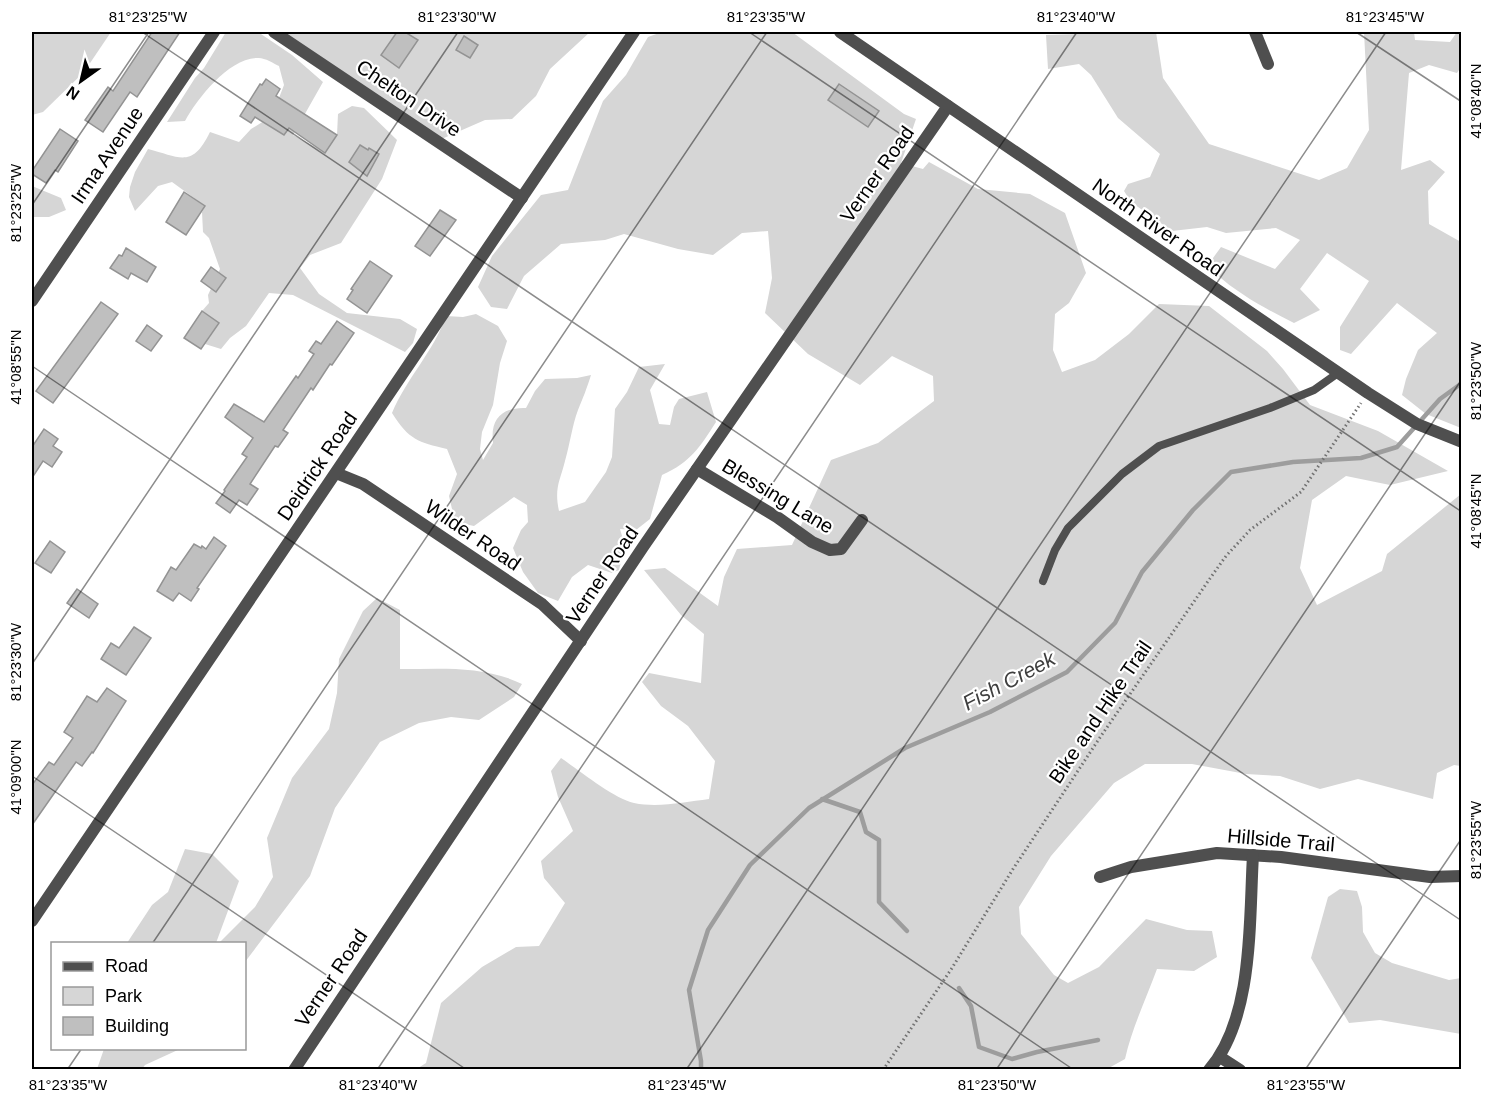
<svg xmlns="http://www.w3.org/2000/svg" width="1493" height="1101" viewBox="0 0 1493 1101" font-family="Helvetica,sans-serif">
  <rect width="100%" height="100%" fill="#fff"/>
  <g fill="#d6d6d6">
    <path d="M 32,32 L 111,32 L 84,72 L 43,112 L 32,115 Z"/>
    <path d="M 226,32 L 258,32 L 292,55 L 323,82 L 293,135 L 325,152 L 337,135 L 338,114 L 352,106 L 364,108 L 397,140 L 382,179 L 341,243 L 310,255 L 300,268 L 319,294 L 347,313 L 400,319 L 417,329 L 413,343 L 405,352 L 293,295 L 269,293 L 246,326 L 230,338 L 221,349 L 205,344 L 219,323 L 202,311 L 209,303 L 208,295 L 220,269 L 209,238 L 203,232 L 202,212 L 205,206 L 172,182 L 158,186 L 135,211 L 129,197 L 130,187 L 135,172 L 148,149 C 180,157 192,169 210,132 L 239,142 L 251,129 L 272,116 L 284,85 L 279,66 C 273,63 264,57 257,58 C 228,59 198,98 185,121 L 167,122 L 195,78 L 204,68 Z"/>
    <path d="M 274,32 L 590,32 L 550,69 L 536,96 L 512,119 L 485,120 L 437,141 Z"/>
    <path d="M 662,32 L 792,32 L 904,114 L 916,119 L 901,163 L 923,169 L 929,162 L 978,189 L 1030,194 L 1065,213 L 1086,273 L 1069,303 L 1055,314 L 1053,350 L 1062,372 L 1095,360 L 1129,334 L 1159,304 L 1209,306 L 1267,351 L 1283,369 L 1310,405 L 1378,431 L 1448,471 L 1390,485 L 1346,476 L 1312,500 L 1300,568 L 1317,605 L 1382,571 L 1387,554 L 1461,494 L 1461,766 L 1454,765 L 1437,773 L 1433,799 L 1358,779 L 1320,789 L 1280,776 L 1246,774 L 1192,764 L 1145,764 L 1114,783 L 1051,856 L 1019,907 L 1021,934 L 1054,975 L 1068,983 L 1099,967 L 1146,919 L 1187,930 L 1212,931 L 1217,957 L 1194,971 L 1157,969 C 1146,999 1132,1028 1125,1059 L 1107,1069 L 415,1070 L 426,1063 L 441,1003 L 482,967 L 516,947 L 539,946 L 565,903 L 544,878 L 541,861 L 573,831 L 558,797 L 551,771 L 561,758 C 580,771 613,798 634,803 C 658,808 685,802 709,799 L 715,761 L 688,726 L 661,706 L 642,682 L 649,673 L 701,683 L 704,634 L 681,615 L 644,570 L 665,568 L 718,606 L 724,577 L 737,549 L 792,545 L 831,460 L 878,443 L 934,401 L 933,376 L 892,356 L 860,385 L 808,354 L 765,313 L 772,278 L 768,231 L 742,233 L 713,255 L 678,249 L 624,234 L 605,240 L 561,244 L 524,276 L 507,309 L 491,307 L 478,287 L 492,256 L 541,195 L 568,190 L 603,101 L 626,75 L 648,37 Z"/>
    <path d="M 1110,32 L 1156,32 L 1163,78 L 1209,144 L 1319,180 L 1347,168 L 1369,130 L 1364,32 L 1414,32 L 1415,40 L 1450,42 L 1457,32 L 1461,32 L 1461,67 L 1457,73 L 1429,65 L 1409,73 L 1401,170 L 1430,160 L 1445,172 L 1428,191 L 1429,224 L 1461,242 L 1461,428 L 1426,414 L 1402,395 L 1406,379 L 1418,350 L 1437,333 L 1397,303 L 1351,354 L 1340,350 L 1340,327 L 1369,281 L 1327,253 L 1300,289 L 1320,310 L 1294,323 C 1266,309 1240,295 1216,274 L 1213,258 L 1221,247 L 1275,269 L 1300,240 L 1276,228 L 1226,233 L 1207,227 L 1172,231 L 1131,202 L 1124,191 L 1128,184 L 1150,177 L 1160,154 L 1118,118 L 1091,75 L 1079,64 L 1048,69 L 1046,35 L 1109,33 Z"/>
    <path d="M 32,186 L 61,198 L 66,210 L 49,217 L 32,217 Z"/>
    <path d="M 476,314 L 498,326 L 507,341 L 500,363 L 493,405 L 482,432 L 480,449 L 483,460 L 493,443 C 490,419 502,407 526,408 L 535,391 L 545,379 L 577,378 L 591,375 C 587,388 583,398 578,410 C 572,426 570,444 565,461 C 560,481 554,488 559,511 L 585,502 L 606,472 L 612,457 L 615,409 L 627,392 L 639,367 L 665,364 L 650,390 L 659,424 L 670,425 L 674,407 L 679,399 L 707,392 L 716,422 C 700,447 691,462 662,475 L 650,519 L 636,530 L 620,529 L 625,546 L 619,570 L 612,573 L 588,565 L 572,577 L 558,601 L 538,593 L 523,572 L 513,548 L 521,530 L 528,522 L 527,505 L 514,497 L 474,526 L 455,522 L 449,496 L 457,474 L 447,449 C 418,442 409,440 392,413 C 406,379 434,351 446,316 L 463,317 Z"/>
    <path d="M 377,598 L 400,610 L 400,669 C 442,669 483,665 522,684 L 514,697 L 479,720 L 451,717 L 419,723 L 380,742 L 335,808 L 310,876 L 245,962 L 244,944 L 219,943 L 255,907 L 273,877 L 267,838 L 292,778 L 329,729 L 337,693 L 339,659 L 363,611 Z"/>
    <path d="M 185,849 L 212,854 L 239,881 L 216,943 L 127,943 L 152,905 L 168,892 Z"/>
    <path d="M 1340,889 L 1357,891 L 1362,907 L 1363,932 L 1375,953 L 1392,963 L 1449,980 L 1461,978 L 1461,1034 L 1380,1020 L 1349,1023 L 1311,958 L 1328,897 Z"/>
    <path d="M 104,1049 L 104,1048 L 180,1049 L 145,1065 L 142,1069 L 97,1069 Z"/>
  </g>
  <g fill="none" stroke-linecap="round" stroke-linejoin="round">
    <g stroke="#9d9d9d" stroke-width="4.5">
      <path d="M 822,799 L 860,812 L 866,832 L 879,840 L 879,902 L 907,931"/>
      <path d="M 959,988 L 971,1006 L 979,1047 L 1012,1059 L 1037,1052 L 1098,1040"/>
      <path d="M 701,1070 L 701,1061 L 689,990 L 708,930 L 750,865 L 809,808 L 905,748 L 990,712 L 1067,672 L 1115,623 L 1142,572 L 1193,510 L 1231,472 L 1293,462 L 1361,458 L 1397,447 L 1440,399 L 1462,383"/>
    </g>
  </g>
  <g fill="#bfbfbf" stroke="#939393" stroke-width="1.5">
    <path d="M 152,32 L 180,32 L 137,97 L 130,92 L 103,132 L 85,120 L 108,87 L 113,91 Z"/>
    <path d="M 397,32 L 405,32 L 418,40 L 399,68 L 381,55 Z"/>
    <path d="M 464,36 L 478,45 L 470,58 L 456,50 Z"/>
    <path d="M 266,79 L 280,89 L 276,96 L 337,135 L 325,153 L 289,128 L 284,135 L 255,117 L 251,123 L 240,116 L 260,84 L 262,85 Z"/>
    <path d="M 839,84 L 879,111 L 868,127 L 828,100 Z"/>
    <path d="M 60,129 L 78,141 L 58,172 L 55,170 L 46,183 L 32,174 L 32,171 Z"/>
    <path d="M 360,145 L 368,150 L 369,148 L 379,154 L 367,176 L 349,162 Z"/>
    <path d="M 184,192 L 205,206 L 186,235 L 166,222 Z"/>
    <path d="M 440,210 L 456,220 L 430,256 L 415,246 Z"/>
    <path d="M 126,248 L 156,267 L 147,282 L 131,273 L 128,279 L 110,268 L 119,255 L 122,256 Z"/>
    <path d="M 370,261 L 392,276 L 367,313 L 347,299 L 353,290 L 351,289 Z"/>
    <path d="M 211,267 L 226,278 L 216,292 L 201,281 Z"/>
    <path d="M 101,302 L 118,314 L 53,403 L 36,391 Z"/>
    <path d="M 202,311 L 219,323 L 201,349 L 184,338 Z"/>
    <path d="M 337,321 L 354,333 L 332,365 L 330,364 L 313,390 L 311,388 L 283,430 L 288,433 L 278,447 L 275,446 L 250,484 L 258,489 L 247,505 L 239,500 L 230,513 L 216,503 L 225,491 L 224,490 L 247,457 L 242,454 L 253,438 L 225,417 L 234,404 L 264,422 L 296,376 L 298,378 L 314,354 L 309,351 L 316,341 L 321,344 Z"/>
    <path d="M 147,325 L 162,336 L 151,351 L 136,341 Z"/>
    <path d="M 44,429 L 58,439 L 53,446 L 62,452 L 52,467 L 43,461 L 32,478 L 32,447 Z"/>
    <path d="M 214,537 L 226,546 L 197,588 L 199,589 L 191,601 L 179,593 L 173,601 L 157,591 L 171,567 L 176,570 L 194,544 L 201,548 L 202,546 L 206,549 Z"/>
    <path d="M 50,541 L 65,552 L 51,573 L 35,563 Z"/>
    <path d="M 77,589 L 98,604 L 89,618 L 67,603 Z"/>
    <path d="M 134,627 L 151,638 L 126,675 L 101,659 L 111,643 L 119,648 Z"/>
    <path d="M 107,688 L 126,701 L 93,753 L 92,752 L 82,766 L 76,762 L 32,825 L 32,785 L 49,762 L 54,765 L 73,738 L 64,732 L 87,696 L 97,702 Z"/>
  </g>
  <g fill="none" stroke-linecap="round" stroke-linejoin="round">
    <path stroke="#717171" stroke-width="3" stroke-dasharray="1.5 3" stroke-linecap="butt" d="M 883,1070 L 952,968 L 1013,869 L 1101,736 L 1211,577 L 1226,556 L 1250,530 L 1301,492 L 1361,403"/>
    <path stroke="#4f4f4f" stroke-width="8" d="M 1043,581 L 1055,550 L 1068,528 L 1122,474 L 1159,446 L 1270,408 L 1314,390 L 1338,373"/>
    <g stroke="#4f4f4f" stroke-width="12">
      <path d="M 274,32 L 522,198"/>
      <path d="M 1255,32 L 1268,64"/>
      <path d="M 32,301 L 214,32"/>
      <path d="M 697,469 L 777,517 L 812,542 L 830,550 L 841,549 L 862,520"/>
      <path d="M 336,473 L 363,484 L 542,604 L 581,641"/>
      <path d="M 1100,877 L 1131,867 L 1217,853 L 1281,857 L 1430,877 L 1462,876"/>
      <path d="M 32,921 L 634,32"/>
      <path d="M 1220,1057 L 1240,1070"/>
      <path d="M 294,1070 L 643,547 L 948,106"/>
      <path d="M 1209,1070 C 1254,1018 1249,921 1253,855"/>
    </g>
    <path stroke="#4f4f4f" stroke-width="12" d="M 840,32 L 1368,393 L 1417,424 L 1462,442"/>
  </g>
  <path fill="none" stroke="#000" stroke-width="1.5" stroke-opacity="0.45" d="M 142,32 L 1462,921M 749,32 L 1462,512M 1356,32 L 1462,102M 32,205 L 149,32M 32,366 L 1074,1070M 32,664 L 458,32M 32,776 L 467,1070M 152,944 L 767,32M 67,1070 L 82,1048M 377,1070 L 1077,32M 686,1070 L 1386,32M 996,1070 L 1462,379M 1305,1070 L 1462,838"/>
  <g text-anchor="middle" stroke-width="4.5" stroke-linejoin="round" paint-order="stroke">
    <g font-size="20" fill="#000" stroke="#fff">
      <text transform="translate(409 98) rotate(34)" y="7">Chelton Drive</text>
      <text transform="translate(107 155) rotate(-56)" y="7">Irma Avenue</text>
      <text transform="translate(877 174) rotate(-55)" y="7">Verner Road</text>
      <text transform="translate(1158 227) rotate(35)" y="7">North River Road</text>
      <text transform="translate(317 466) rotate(-56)" y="7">Deidrick Road</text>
      <text transform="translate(778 496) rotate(31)" y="7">Blessing Lane</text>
      <text transform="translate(473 535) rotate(34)" y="7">Wilder Road</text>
      <text transform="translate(602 575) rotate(-56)" y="7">Verner Road</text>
      <text transform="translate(1100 712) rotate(-56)" y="7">Bike and Hike Trail</text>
      <text transform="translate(1281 840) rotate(5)" y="7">Hillside Trail</text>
      <text transform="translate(331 978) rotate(-56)" y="7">Verner Road</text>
    </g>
    <g font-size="21" font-style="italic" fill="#3e3e3e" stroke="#fff">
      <text transform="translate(1009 681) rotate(-28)" y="7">Fish Creek</text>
    </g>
  </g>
  <rect width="1493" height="1101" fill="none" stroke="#ffffff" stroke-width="66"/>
  <rect x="51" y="942" width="195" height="108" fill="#ffffff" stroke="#999999" stroke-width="1.5"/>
  <rect x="63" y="962" width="30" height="9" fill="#4f4f4f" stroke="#999999" stroke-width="1.5"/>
  <text x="105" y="972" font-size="18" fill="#000000">Road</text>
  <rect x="63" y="987" width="30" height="18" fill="#d6d6d6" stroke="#999999" stroke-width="1.5"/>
  <text x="105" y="1002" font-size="18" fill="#000000">Park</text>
  <rect x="63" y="1017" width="30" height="18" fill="#bfbfbf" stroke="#999999" stroke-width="1.5"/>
  <text x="105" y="1032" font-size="18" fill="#000000">Building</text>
  <g transform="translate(81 81) rotate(214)" stroke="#ffffff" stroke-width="4.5" paint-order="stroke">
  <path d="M0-4.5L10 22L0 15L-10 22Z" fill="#000000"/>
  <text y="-9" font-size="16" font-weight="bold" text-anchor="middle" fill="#000000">N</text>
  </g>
  <rect x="33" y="33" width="1427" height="1035" fill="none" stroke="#000" stroke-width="2"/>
  <g font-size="15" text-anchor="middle" fill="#000">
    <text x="148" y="22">81°23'25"W</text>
    <text x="457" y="22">81°23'30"W</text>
    <text x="766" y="22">81°23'35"W</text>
    <text x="1076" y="22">81°23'40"W</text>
    <text x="1385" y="22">81°23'45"W</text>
    <text transform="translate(1476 101) rotate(-90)" y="5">41°08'40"N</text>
    <text transform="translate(16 203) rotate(-90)" y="5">81°23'25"W</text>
    <text transform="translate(16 367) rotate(-90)" y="5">41°08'55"N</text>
    <text transform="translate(1476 381) rotate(-90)" y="5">81°23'50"W</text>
    <text transform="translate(1476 511) rotate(-90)" y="5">41°08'45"N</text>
    <text transform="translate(16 662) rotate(-90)" y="5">81°23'30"W</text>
    <text transform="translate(16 777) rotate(-90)" y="5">41°09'00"N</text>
    <text transform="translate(1476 840) rotate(-90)" y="5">81°23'55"W</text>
    <text x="68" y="1090">81°23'35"W</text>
    <text x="378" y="1090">81°23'40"W</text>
    <text x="687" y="1090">81°23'45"W</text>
    <text x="997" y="1090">81°23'50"W</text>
    <text x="1306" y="1090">81°23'55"W</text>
  </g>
</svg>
